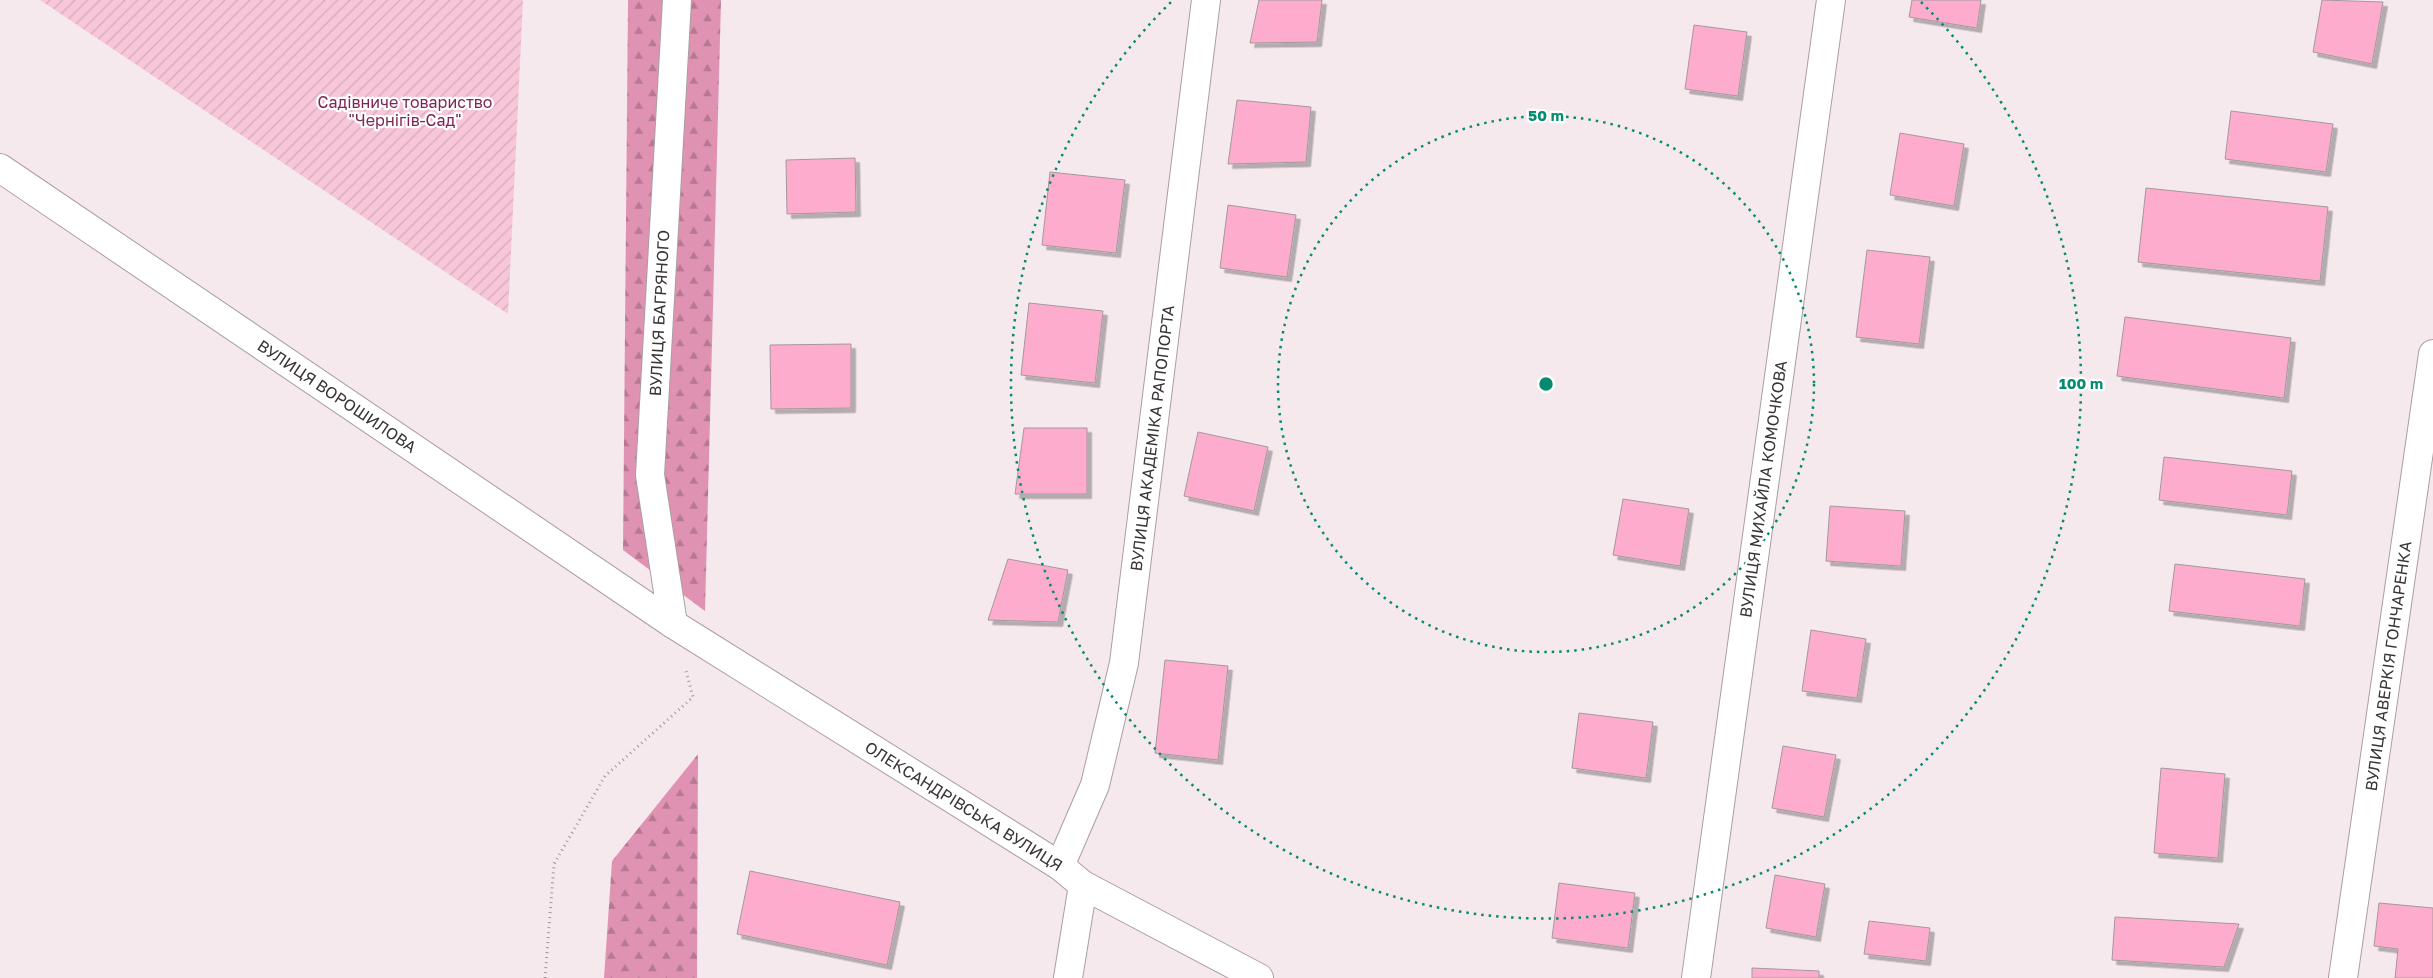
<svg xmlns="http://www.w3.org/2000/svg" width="2433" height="978" viewBox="0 0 2433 978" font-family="'Golos Text',sans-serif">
  <defs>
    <pattern id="forest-firs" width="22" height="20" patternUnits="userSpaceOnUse" patternTransform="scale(1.25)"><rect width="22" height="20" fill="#e092b3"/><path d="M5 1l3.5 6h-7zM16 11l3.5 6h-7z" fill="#b77892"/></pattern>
    <pattern id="garden-furrows" width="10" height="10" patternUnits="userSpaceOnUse" patternTransform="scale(1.25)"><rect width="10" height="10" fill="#f7c6d9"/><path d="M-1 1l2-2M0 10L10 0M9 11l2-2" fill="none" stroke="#d4abbb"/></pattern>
    <filter id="shadow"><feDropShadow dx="4.5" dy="4.5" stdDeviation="0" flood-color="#0004"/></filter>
  </defs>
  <rect width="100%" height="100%" fill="#f6e9ee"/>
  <g fill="url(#forest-firs)">
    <path d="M 628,0 L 721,0 L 705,611 L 623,550 Z"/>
    <path d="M 698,754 L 697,978 L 604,978 L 612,861 Z"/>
  </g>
  <path fill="url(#garden-furrows)" d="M 40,0 L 523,0 L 508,314 Z"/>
  <g fill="#fdacce" stroke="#a4989d" filter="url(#shadow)">
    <path d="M 1259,0 L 1322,0 L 1317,42 L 1250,43 Z"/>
    <path d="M 1912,0 L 1981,0 L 1977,28 L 1909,17 Z"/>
    <path d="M 2322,0 L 2383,2 L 2372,64 L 2313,52 Z"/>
    <path d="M 1694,25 L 1747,32 L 1738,96 L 1685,89 Z"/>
    <path d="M 1237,100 L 1311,107 L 1306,162 L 1228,164 Z"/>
    <path d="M 2231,111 L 2333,124 L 2326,172 L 2225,159 Z"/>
    <path d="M 1900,133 L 1964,144 L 1954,206 L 1890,195 Z"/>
    <path d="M 855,158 L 856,212 L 787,214 L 786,160 Z"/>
    <path d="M 1050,172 L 1125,180 L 1116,253 L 1042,245 Z"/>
    <path d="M 2146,188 L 2328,207 L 2320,281 L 2138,262 Z"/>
    <path d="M 1228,205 L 1296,215 L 1287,277 L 1220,268 Z"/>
    <path d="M 1867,250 L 1930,257 L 1919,344 L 1856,337 Z"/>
    <path d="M 1029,303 L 1103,311 L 1095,383 L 1021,375 Z"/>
    <path d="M 2125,317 L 2291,338 L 2284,398 L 2117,376 Z"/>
    <path d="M 851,344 L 851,408 L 771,409 L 770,345 Z"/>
    <path d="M 1024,428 L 1087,428 L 1087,494 L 1015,494 Z"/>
    <path d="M 1198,432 L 1268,447 L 1254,511 L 1184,496 Z"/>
    <path d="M 2164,457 L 2292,471 L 2287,515 L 2159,500 Z"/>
    <path d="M 1623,499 L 1689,509 L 1680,566 L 1613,555 Z"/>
    <path d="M 1830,506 L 1905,511 L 1901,566 L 1826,561 Z"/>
    <path d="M 1008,559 L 1068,570 L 1058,622 L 988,620 Z"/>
    <path d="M 2175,564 L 2305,579 L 2300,626 L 2169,611 Z"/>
    <path d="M 1811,630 L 1866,639 L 1857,698 L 1802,691 Z"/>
    <path d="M 1165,660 L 1228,666 L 1218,760 L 1155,753 Z"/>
    <path d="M 1579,713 L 1653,722 L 1646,778 L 1572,768 Z"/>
    <path d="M 1783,746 L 1836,755 L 1824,817 L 1772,808 Z"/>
    <path d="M 2161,768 L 2225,774 L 2218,858 L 2154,853 Z"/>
    <path d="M 750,871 L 900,902 L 887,965 L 737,934 Z"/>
    <path d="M 1775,875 L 1825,884 L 1816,937 L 1766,928 Z"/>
    <path d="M 1559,883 L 1635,893 L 1628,948 L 1552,938 Z"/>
    <path d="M 2379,903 L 2433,908 L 2433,978 L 2395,978 L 2398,949 L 2374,946 Z"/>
    <path d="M 2115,917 L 2239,924 L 2224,967 L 2112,960 Z"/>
    <path d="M 1869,921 L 1930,928 L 1926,961 L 1864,954 Z"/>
    <path d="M 1752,968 L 1819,971 L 1819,978 L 1752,978 Z"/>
  </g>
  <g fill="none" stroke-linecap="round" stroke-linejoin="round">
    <g stroke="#aa9ea2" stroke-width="30">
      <g id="minor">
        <path d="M 0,168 L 673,624 L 1060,866 L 1083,885 L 1259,978"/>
        <path d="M 673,624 L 650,475 L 677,0"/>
        <path d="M 1060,866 L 1095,785 L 1124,663 L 1206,0"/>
        <path d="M 1068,978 L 1083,885"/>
        <path d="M 1696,978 L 1831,0"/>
        <path d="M 2343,978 L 2433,354"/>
      </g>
    </g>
    <path stroke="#a1989b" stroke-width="3" stroke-dasharray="1 4" stroke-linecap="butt" d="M 545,978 L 554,864 L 605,776 L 693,697 L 686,671"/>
    <use href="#minor" stroke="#fff" stroke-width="28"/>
  </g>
  <g fill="none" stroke="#068b70" stroke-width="2.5" stroke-dasharray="2.5 5">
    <circle cx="1546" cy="384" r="268"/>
    <path d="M1921 2A535 535 0 1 1 1171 2"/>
  </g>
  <g text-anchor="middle" stroke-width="4.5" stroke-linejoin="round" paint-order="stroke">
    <g font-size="16" fill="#7f2453" stroke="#fff">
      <text x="405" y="108">Садівниче товариство<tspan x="405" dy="18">"Чернігів-Сад"</tspan></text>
    </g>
    <g font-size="16" fill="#393436" stroke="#fff">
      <text transform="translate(659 313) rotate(-87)" y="6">ВУЛИЦЯ БАГРЯНОГО</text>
      <text transform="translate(337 396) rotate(34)" y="6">ВУЛИЦЯ ВОРОШИЛОВА</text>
      <text transform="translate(1152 438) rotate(-83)" y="6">ВУЛИЦЯ АКАДЕМІКА РАПОПОРТА</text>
      <text transform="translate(1763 489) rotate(-82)" y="6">ВУЛИЦЯ МИХАЙЛА КОМОЧКОВА</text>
      <text transform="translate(2388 666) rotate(-82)" y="6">ВУЛИЦЯ АВЕРКІЯ ГОНЧАРЕНКА</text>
      <text transform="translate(964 806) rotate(32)" y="6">ОЛЕКСАНДРІВСЬКА ВУЛИЦЯ</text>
    </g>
  </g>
  <circle cx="1546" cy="384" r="8" fill="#068b70" stroke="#fff" stroke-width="2.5"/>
  <g font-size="15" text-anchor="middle" font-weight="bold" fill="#068b70" stroke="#fff" stroke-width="4.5" stroke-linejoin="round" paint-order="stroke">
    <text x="1546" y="121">50 m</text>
    <text x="2081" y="389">100 m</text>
  </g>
</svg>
